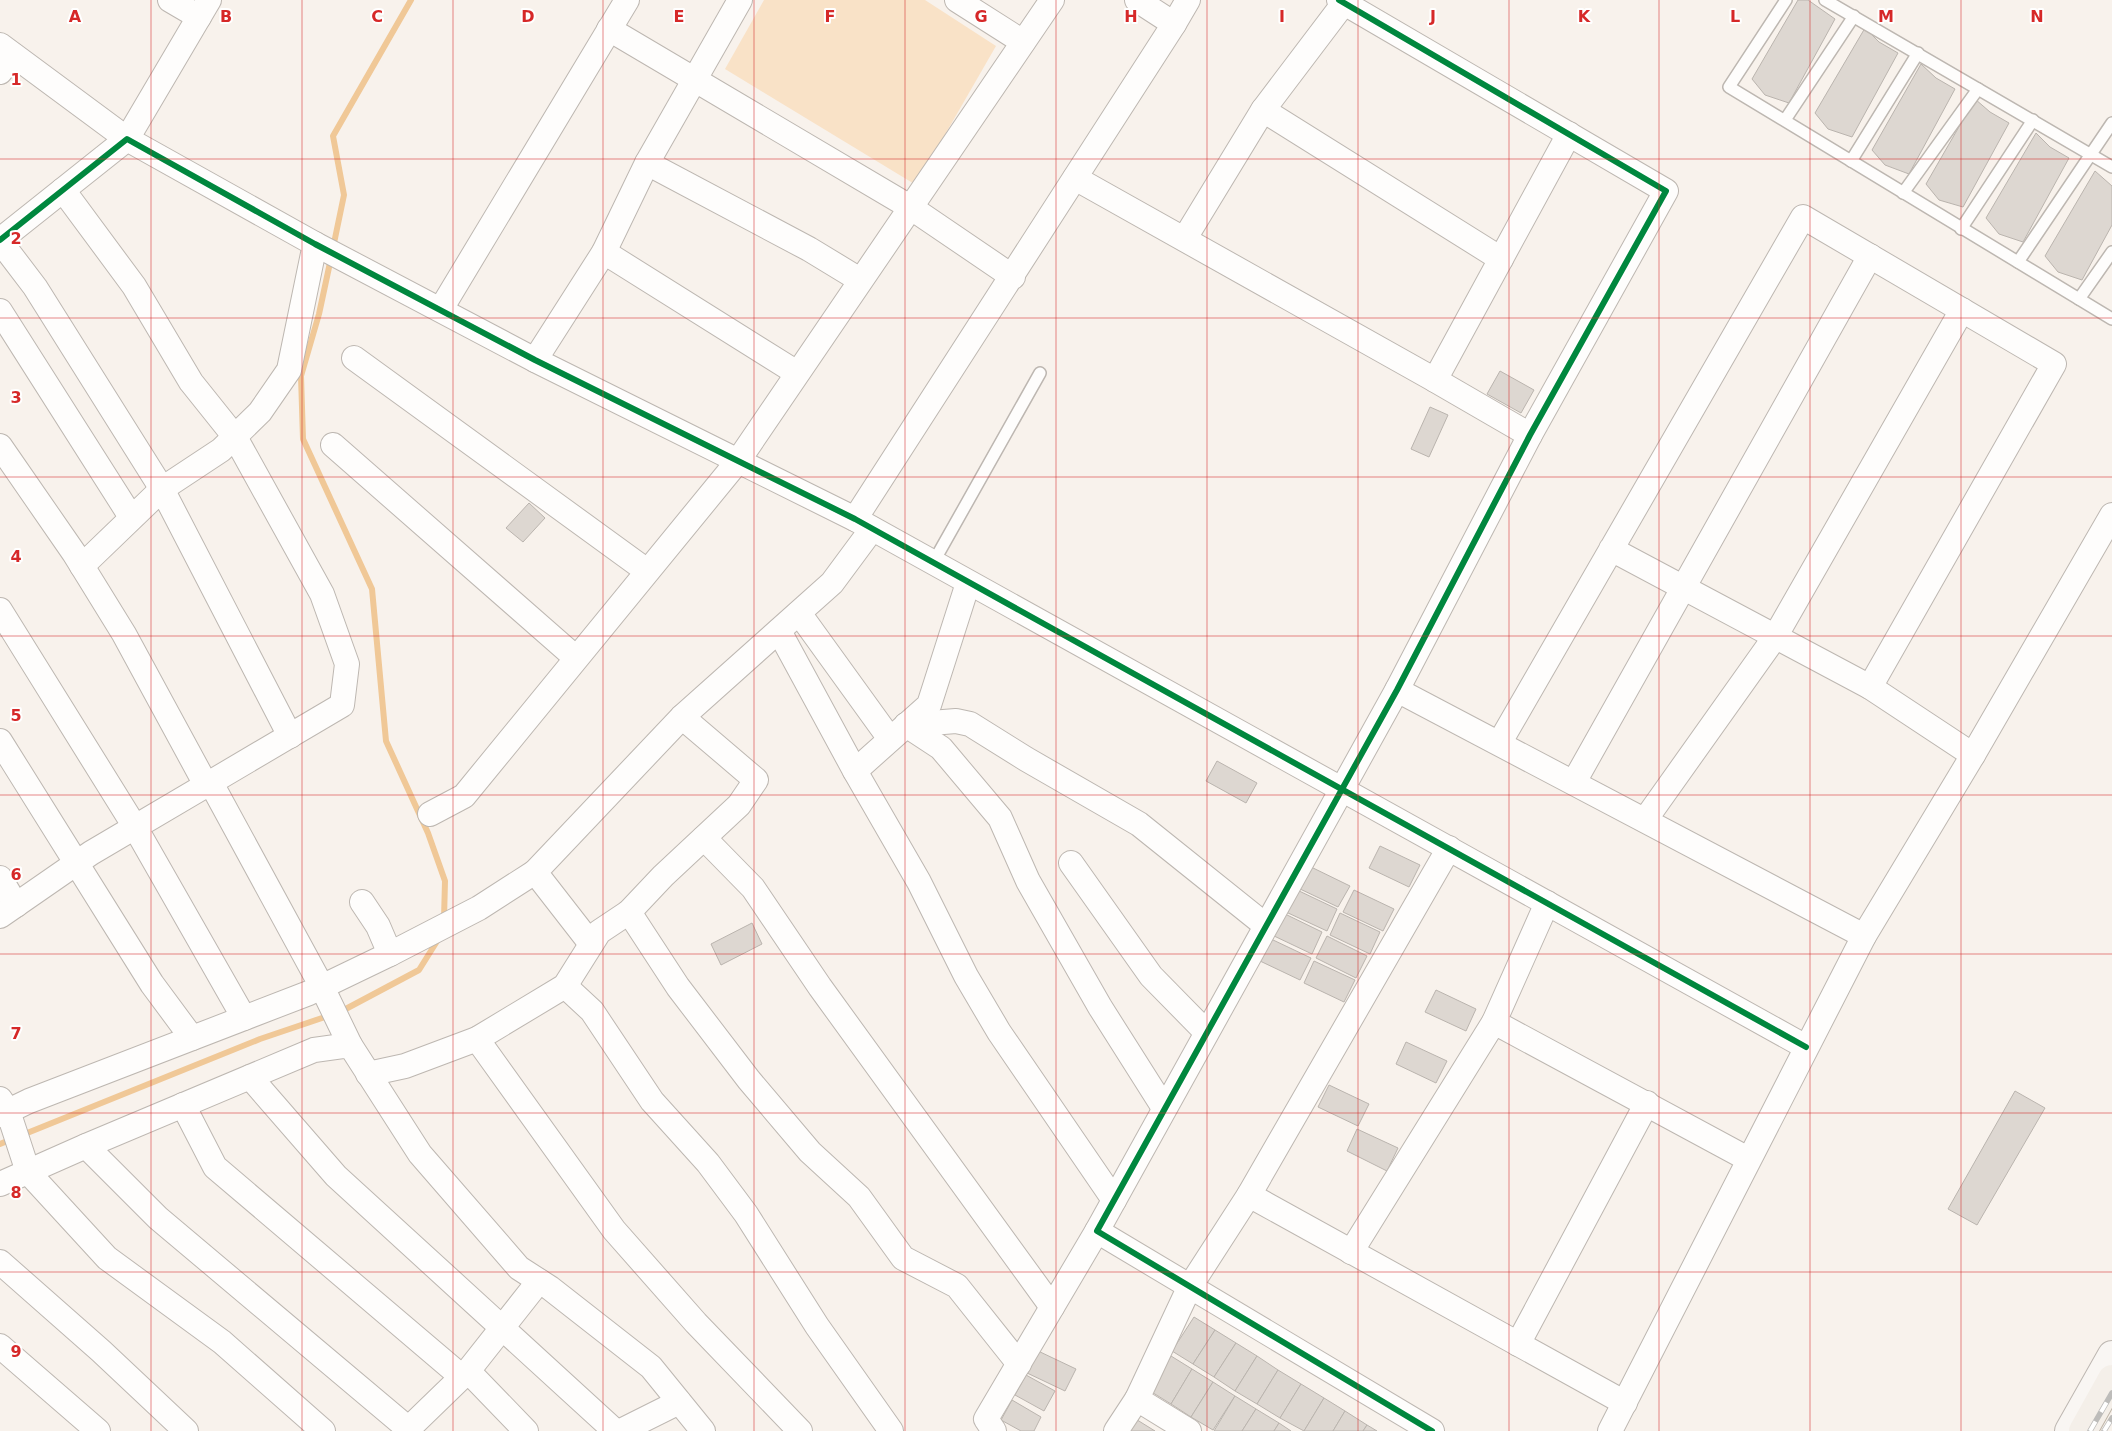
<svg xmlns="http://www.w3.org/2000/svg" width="2112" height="1431" viewBox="0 0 2112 1431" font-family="'DejaVu Sans',sans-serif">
  <rect width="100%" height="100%" fill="#f8f2ec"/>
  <path fill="#f9e2c7" d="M 764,0 L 925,0 L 996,46 L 916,185 L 725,69 Z"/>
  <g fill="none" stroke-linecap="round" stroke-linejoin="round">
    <g stroke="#f0c897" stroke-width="6">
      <path d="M 333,248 L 344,195 L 333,136 L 411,0"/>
      <path d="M 331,258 L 319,314 L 301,376 L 303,439 L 372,589 L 386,741 L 428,833 L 445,881 L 444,919"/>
      <path d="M 340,1012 L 419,970 L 439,938"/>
      <path d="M 0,1144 L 260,1039 L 331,1015"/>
    </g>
  </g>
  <g fill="#ddd7d1" stroke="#bab4ae">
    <path d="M 1798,0 L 1808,0 L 1835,19 L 1789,103 L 1765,95 L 1752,79 Z"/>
    <path d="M 1865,28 L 1879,42 L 1898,53 L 1852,137 L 1828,129 L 1815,113 Z"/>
    <path d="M 1921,64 L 1936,78 L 1955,89 L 1909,174 L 1885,165 L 1872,150 Z"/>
    <path d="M 1975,99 L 1990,112 L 2009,123 L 1963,207 L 1939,200 L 1926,184 Z"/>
    <path d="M 2036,133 L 2050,147 L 2069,158 L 2023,242 L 1999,234 L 1986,218 Z"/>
    <path d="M 2095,171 L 2112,186 L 2112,225 L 2082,280 L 2058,272 L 2045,256 Z"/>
    <path d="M 1500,371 L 1534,390 L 1521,413 L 1487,394 Z"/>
    <path d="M 1430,407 L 1448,415 L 1429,457 L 1411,449 Z"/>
    <path d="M 529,503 L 545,518 L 523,542 L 506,528 Z"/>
    <path d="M 1217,761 L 1257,783 L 1246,803 L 1206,781 Z"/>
    <path d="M 1380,846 L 1420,865 L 1409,887 L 1369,868 Z"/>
    <path d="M 1309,866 L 1350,886 L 1338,907 L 1298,888 Z"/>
    <path d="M 1297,890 L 1337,909 L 1327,931 L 1286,912 Z"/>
    <path d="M 1354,890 L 1394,909 L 1383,931 L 1343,912 Z"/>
    <path d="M 1283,913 L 1322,932 L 1312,954 L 1272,935 Z"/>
    <path d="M 1340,913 L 1380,932 L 1370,954 L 1330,935 Z"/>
    <path d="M 752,923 L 762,944 L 721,965 L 711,944 Z"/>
    <path d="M 1327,936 L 1367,956 L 1356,978 L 1316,958 Z"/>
    <path d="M 1271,939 L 1311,958 L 1300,980 L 1260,961 Z"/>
    <path d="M 1314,961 L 1355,980 L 1344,1002 L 1304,983 Z"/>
    <path d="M 1436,990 L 1476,1009 L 1466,1031 L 1425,1012 Z"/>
    <path d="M 1406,1042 L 1447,1061 L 1436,1083 L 1396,1064 Z"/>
    <path d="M 1329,1085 L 1369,1104 L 1358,1126 L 1318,1107 Z"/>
    <path d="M 2015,1091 L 2045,1108 L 1977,1225 L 1948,1209 Z"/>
    <path d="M 1357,1129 L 1398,1148 L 1387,1171 L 1347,1151 Z"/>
    <path d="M 1194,1317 L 1215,1330 L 1193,1364 L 1172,1351 Z"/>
    <path d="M 1215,1330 L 1236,1343 L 1214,1377 L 1193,1364 Z"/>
    <path d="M 1236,1343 L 1257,1356 L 1235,1391 L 1214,1377 Z"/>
    <path d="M 1036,1350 L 1076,1369 L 1065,1391 L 1025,1372 Z"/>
    <path d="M 1171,1356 L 1192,1369 L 1171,1404 L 1150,1391 Z"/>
    <path d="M 1257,1356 L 1278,1370 L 1257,1404 L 1235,1391 Z"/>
    <path d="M 1192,1369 L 1213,1382 L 1191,1417 L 1171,1404 Z"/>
    <path d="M 1278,1370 L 1301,1384 L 1280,1418 L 1257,1404 Z"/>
    <path d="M 1026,1375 L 1055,1391 L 1044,1411 L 1015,1395 Z"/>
    <path d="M 1213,1382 L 1235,1396 L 1213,1430 L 1191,1417 Z"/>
    <path d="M 1301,1384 L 1324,1398 L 1304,1431 L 1280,1418 Z"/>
    <path d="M 1235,1396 L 1256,1409 L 1242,1431 L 1214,1431 Z"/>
    <path d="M 1324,1398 L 1345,1411 L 1333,1431 L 1304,1431 Z"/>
    <path d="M 1012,1400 L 1041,1417 L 1034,1431 L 1021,1431 L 1001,1420 Z"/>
    <path d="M 1256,1409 L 1279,1423 L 1274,1431 L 1242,1431 Z"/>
    <path d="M 1345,1411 L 1367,1425 L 1363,1431 L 1333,1431 Z"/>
    <path d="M 1134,1418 L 1155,1431 L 1126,1431 Z"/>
    <path d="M 1279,1423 L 1291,1431 L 1274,1431 Z"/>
    <path d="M 1367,1425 L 1377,1431 L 1363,1431 Z"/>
  </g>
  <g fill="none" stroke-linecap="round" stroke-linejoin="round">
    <g stroke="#bdb7b1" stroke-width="14">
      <g id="service">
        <path d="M 1786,0 L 1729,87 L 2112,319"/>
        <path d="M 1825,0 L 2112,167"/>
        <path d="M 1785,120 L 1854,16"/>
        <path d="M 1851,161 L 1918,53"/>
        <path d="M 1903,193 L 1978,89"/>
        <path d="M 1961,229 L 2033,120"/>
        <path d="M 2018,262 L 2112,123"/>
        <path d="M 2079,299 L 2112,252"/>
        <path d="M 933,563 L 1040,373"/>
      </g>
    </g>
    <g stroke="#bdb7b1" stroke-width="26">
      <g id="minor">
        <path d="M 170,0 L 199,17"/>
        <path d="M 957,0 L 1023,42"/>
        <path d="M 1137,0 L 1174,24 L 1188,0"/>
        <path d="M 1339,0 L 1666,191 L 1530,435 L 1397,690 L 1097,1231 L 1432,1431"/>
        <path d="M 609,29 L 910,207 L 1013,277"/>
        <path d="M 0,45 L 127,139 L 209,0"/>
        <path d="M 0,72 L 13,55"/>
        <path d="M 1263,110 L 1344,3"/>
        <path d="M 647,163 L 809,249 L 860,280"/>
        <path d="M 1075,178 L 1435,380 L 1569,134"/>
        <path d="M 1185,238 L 1263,110 L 1501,259"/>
        <path d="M 0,240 L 127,139 L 315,244 L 535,360 L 855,519 L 1806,1047"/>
        <path d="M 0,241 L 35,287 L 162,489 L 221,450 L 260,412 L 289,370 L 315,244"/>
        <path d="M 604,252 L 797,373"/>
        <path d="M 441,309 L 627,0"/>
        <path d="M 0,311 L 131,517"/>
        <path d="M 354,358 L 647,571"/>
        <path d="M 535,360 L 604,252 L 647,163 L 740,0"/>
        <path d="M 1435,380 L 1530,435"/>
        <path d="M 333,445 L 576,658"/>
        <path d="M 0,446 L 74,553 L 124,634 L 206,785"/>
        <path d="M 855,519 L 1174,24"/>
        <path d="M 82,566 L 162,489 L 290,736"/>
        <path d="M 0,610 L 135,827 L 244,1018"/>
        <path d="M 799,613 L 890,739"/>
        <path d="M 779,631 L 855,771 L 919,882 L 966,976 L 999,1032 L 1114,1200"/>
        <path d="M 1870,687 L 1973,755"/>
        <path d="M 1397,690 L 1864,936"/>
        <path d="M 906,725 L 941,748 L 1000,818 L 1028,881 L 1100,1007 L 1164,1108"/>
        <path d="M 906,725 L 956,721 L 970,724 L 1026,759 L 1139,824 L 1265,925"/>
        <path d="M 0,741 L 152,984 L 192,1038"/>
        <path d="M 1500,742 L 1803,217 L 2054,364 L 1870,687 L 1611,549"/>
        <path d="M 855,771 L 929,705 L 968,583"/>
        <path d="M 1574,782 L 1870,256"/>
        <path d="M 211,783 L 322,987 L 350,1045"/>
        <path d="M 430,814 L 464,796 L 738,461 L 1052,0"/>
        <path d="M 1645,820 L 1775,637 L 1962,310"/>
        <path d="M 704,838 L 753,888 L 820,987 L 1052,1307"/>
        <path d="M 1071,863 L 1151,976 L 1206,1032"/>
        <path d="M 0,878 L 16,905"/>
        <path d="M 629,912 L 678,987 L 749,1080 L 810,1152 L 859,1197 L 903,1258 L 957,1286 L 1019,1364"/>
        <path d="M 0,916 L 91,853 L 342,705 L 347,664 L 322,594 L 235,437 L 191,382 L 134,286 L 63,190"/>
        <path d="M 591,944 L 535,872 L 682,717"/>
        <path d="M 390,954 L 479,908 L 535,872"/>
        <path d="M 565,986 L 592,1011 L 652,1101 L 708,1163 L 746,1214 L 817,1326 L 891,1431"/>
        <path d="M 1494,1022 L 1547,903"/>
        <path d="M 477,1039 L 614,1230 L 696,1323 L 800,1431"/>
        <path d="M 368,1074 L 405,1066 L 477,1039 L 565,986 L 599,932 L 629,912 L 663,876 L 739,805 L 756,780 L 682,717 L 832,583 L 872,529"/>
        <path d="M 250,1077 L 336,1176 L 615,1431"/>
        <path d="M 0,1099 L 8,1111 L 28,1172 L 107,1258 L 222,1342 L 323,1431"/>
        <path d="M 183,1105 L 215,1167 L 462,1377"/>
        <path d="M 0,1115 L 29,1101 L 309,993 L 390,954 L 378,926 L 362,902"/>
        <path d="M 86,1146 L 158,1218 L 411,1431"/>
        <path d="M 0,1184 L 86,1146 L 314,1050 L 350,1045 L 420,1154 L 519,1268 L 550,1288 L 651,1367 L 703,1431"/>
        <path d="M 1249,1195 L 1625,1403"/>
        <path d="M 1351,1252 L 1494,1022 L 1748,1159"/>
        <path d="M 0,1262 L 101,1351 L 186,1431"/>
        <path d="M 1518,1344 L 1647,1103"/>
        <path d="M 0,1346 L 98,1431"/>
        <path d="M 468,1371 L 526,1431"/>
        <path d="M 406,1431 L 468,1371 L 539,1281"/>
        <path d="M 621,1431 L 679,1402"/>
        <path d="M 994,1431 L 986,1419 L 1097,1231"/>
        <path d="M 1116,1431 L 1137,1399"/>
        <path d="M 1189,1431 L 1137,1399 L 1189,1288 L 1249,1195 L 1449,848"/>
        <path d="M 1610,1431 L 1864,936 L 1973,755 L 2112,515"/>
      </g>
    </g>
    <g stroke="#bdb7b1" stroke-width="30">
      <path id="secondary" d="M 2069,1431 L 2112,1355"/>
    </g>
    <g stroke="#beb4a7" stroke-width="30">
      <path id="primary" d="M 2083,1431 L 2112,1379"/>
    </g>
    <use href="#service" stroke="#fefdfc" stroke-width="11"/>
    <use href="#minor" stroke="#fefdfc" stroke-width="24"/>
    <use href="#secondary" stroke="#f9f6f3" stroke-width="28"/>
    <use href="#primary" stroke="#f4efe9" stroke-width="28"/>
    <g stroke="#bdbcba" stroke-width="5.5">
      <g id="rail">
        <path d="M 2090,1431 L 2112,1393"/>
        <path d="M 2104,1431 L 2112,1418"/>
      </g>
    </g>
    <use href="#rail" stroke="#fff" stroke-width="4" stroke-dasharray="11" stroke-linecap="butt"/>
    <g stroke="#fff" stroke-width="9">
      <g id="cycleway">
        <path d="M 1339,0 L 1666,191 L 1530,435 L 1397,690 L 1097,1231 L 1432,1431"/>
        <path d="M 0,240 L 127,139 L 315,244 L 535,360 L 855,519 L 1806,1047"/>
      </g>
    </g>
    <use href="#cycleway" stroke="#00873e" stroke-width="6"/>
  </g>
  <path fill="none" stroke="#d62828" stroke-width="1" stroke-opacity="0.55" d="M 151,0 L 151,1431M 302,0 L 302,1431M 453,0 L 453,1431M 603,0 L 603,1431M 754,0 L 754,1431M 905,0 L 905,1431M 1056,0 L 1056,1431M 1207,0 L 1207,1431M 1358,0 L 1358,1431M 1509,0 L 1509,1431M 1659,0 L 1659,1431M 1810,0 L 1810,1431M 1961,0 L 1961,1431M 0,159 L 2112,159M 0,318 L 2112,318M 0,477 L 2112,477M 0,636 L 2112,636M 0,795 L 2112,795M 0,954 L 2112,954M 0,1113 L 2112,1113M 0,1272 L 2112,1272"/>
  <g font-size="16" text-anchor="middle" font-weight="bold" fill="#d62828" stroke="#fff" stroke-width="4" stroke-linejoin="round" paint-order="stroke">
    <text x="75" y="22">A</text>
    <text x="226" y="22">B</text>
    <text x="377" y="22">C</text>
    <text x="528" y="22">D</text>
    <text x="679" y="22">E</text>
    <text x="830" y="22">F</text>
    <text x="981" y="22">G</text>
    <text x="1131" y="22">H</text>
    <text x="1282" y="22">I</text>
    <text x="1433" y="22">J</text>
    <text x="1584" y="22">K</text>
    <text x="1735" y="22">L</text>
    <text x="1886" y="22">M</text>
    <text x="2037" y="22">N</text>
    <text x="16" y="85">1</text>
    <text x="16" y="244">2</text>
    <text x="16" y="403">3</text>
    <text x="16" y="562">4</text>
    <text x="16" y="721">5</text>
    <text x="16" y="880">6</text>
    <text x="16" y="1039">7</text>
    <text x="16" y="1198">8</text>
    <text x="16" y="1357">9</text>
  </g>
</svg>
